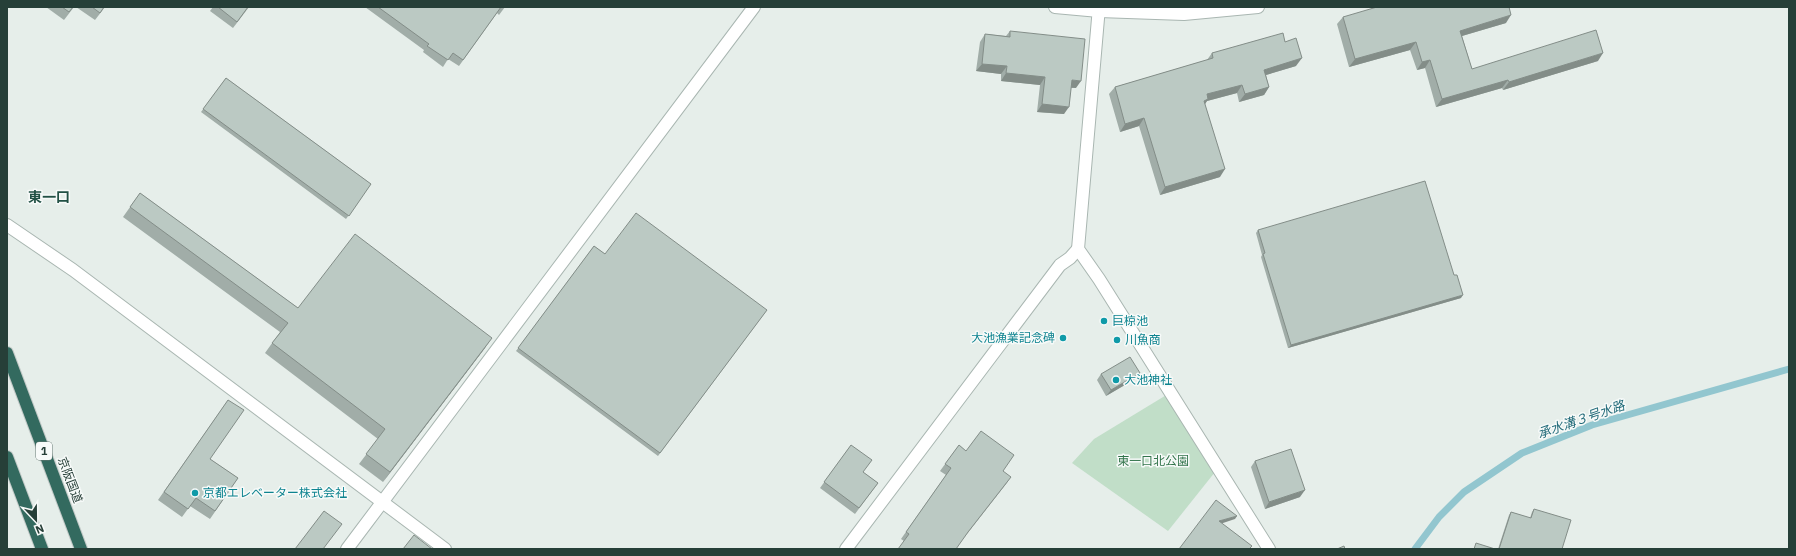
<svg xmlns="http://www.w3.org/2000/svg" width="1796" height="556" viewBox="0 0 1796 556" font-family="'IBM Plex Sans','Noto Sans JP',sans-serif">
  <rect width="100%" height="100%" fill="#e6eeea"/>
  <path fill="#c1dec8" d="M 1168,394 L 1215,472 L 1168,531 L 1072,463 L 1094,439 Z"/>
  <g fill="none" stroke-linecap="round" stroke-linejoin="round">
    <path stroke="#92c6cf" stroke-width="7" d="M 1415,549 L 1439,517 L 1464,492 L 1522,453 L 1592,425 L 1789,369"/>
    <g stroke="#a9b6b1" stroke-width="14">
      <g id="street">
        <path d="M 1055,7 L 1099,11 L 1184,14 L 1258,7"/>
        <path d="M 1099,7 L 1078,249 L 1099,279 L 1269,549"/>
        <path d="M 7,225 L 73,270 L 445,549"/>
        <path d="M 347,549 L 754,7"/>
        <path d="M 846,549 L 1060,265 L 1070,258 L 1078,249"/>
      </g>
    </g>
    <g stroke="#c2c9c7" stroke-width="14">
      <g id="highway">
        <path d="M 7,353 L 81,549"/>
        <path d="M 7,457 L 42,549"/>
      </g>
    </g>
    <use href="#street" stroke="#fff" stroke-width="12"/>
    <use href="#highway" stroke="#336a5f" stroke-width="12"/>
  </g>
  <g fill="#a1ada8">
    <path d="M 46,7 L 74,7 L 64,20 Z"/>
    <path d="M 76,7 L 105,7 L 95,20 Z"/>
    <path d="M 213,7 L 249,7 L 233,28 L 210,11 Z"/>
    <path d="M 365,7 L 505,7 L 499,15 L 497,13 L 459,66 L 448,59 L 443,67 L 423,52 L 424,50 Z"/>
    <path d="M 1343,17 L 1506,23 L 1462,36 L 1472,69 L 1598,61 L 1503,90 L 1502,88 L 1436,107 L 1425,68 L 1417,70 L 1410,50 L 1349,67 L 1337,24 Z"/>
    <path d="M 1010,31 L 1076,88 L 1071,88 L 1064,114 L 1037,112 L 1040,85 L 1001,81 L 1001,74 L 976,71 L 980,42 L 985,34 L 1006,36 Z"/>
    <path d="M 1285,42 L 1296,66 L 1266,75 L 1269,87 L 1264,95 L 1239,102 L 1237,93 L 1207,101 L 1205,104 L 1220,177 L 1160,195 L 1139,126 L 1120,132 L 1109,94 L 1115,87 L 1207,60 L 1212,53 Z"/>
    <path d="M 226,78 L 371,184 L 346,219 L 201,112 Z"/>
    <path d="M 140,193 L 298,308 L 485,348 L 383,482 L 359,464 L 378,439 L 265,353 L 280,332 L 123,217 Z"/>
    <path d="M 1258,230 L 1461,298 L 1288,348 L 1261,257 L 1262,255 L 1256,233 Z"/>
    <path d="M 594,246 L 605,254 L 767,310 L 658,456 L 516,351 Z"/>
    <path d="M 1101,374 L 1135,379 L 1106,396 L 1097,380 Z"/>
    <path d="M 228,400 L 210,459 L 238,478 L 210,519 L 190,506 L 182,517 L 158,500 Z"/>
    <path d="M 851,445 L 863,472 L 878,483 L 855,514 L 820,488 Z"/>
    <path d="M 959,445 L 966,451 L 1003,471 L 1006,484 L 904,541 L 901,539 L 946,475 L 940,471 Z"/>
    <path d="M 1255,461 L 1300,497 L 1265,509 L 1251,467 Z"/>
    <path d="M 1534,509 L 1562,549 L 1498,549 L 1509,515 L 1511,512 L 1530,518 L 1532,512 Z"/>
  </g>
  <g fill="#838d88">
    <path d="M 1511,15 L 1506,23 L 1455,38 L 1460,31 Z"/>
    <path d="M 1416,42 L 1410,50 L 1349,67 L 1355,59 Z"/>
    <path d="M 1603,53 L 1598,61 L 1503,90 L 1509,82 Z"/>
    <path d="M 1302,58 L 1296,66 L 1259,77 L 1264,70 Z"/>
    <path d="M 1430,60 L 1425,68 L 1417,70 L 1422,62 Z"/>
    <path d="M 982,64 L 1007,66 L 1001,74 L 976,71 Z"/>
    <path d="M 1006,73 L 1045,77 L 1040,85 L 1001,81 Z"/>
    <path d="M 1072,80 L 1081,81 L 1076,88 L 1066,87 Z"/>
    <path d="M 1508,80 L 1502,88 L 1436,107 L 1442,99 Z"/>
    <path d="M 1242,85 L 1237,93 L 1207,101 L 1203,107 L 1199,108 L 1207,94 Z"/>
    <path d="M 1269,87 L 1264,95 L 1239,102 L 1245,94 Z"/>
    <path d="M 1042,104 L 1069,107 L 1064,114 L 1037,112 Z"/>
    <path d="M 1144,118 L 1139,126 L 1120,132 L 1125,124 Z"/>
    <path d="M 1225,169 L 1220,177 L 1160,195 L 1165,187 Z"/>
    <path d="M 1463,295 L 1461,298 L 1288,348 L 1291,345 Z"/>
    <path d="M 492,338 L 485,348 L 383,482 L 390,472 Z"/>
    <path d="M 1140,373 L 1135,379 L 1106,396 L 1111,390 Z"/>
    <path d="M 1011,477 L 1006,484 L 963,539 L 968,532 Z"/>
    <path d="M 1305,490 L 1300,497 L 1265,509 L 1269,502 Z"/>
    <path d="M 1237,516 L 1235,519 L 1217,525 L 1219,521 Z"/>
  </g>
  <g fill="#bbc9c3" stroke="#838d88">
    <path d="M 62,7 L 73,7 L 69,12 Z"/>
    <path d="M 92,7 L 104,7 L 100,13 Z"/>
    <path d="M 218,7 L 248,7 L 237,22 Z"/>
    <path d="M 378,7 L 501,7 L 463,60 L 453,53 L 448,60 L 427,46 L 429,44 Z"/>
    <path d="M 1377,7 L 1509,7 L 1511,15 L 1460,31 L 1472,69 L 1596,30 L 1603,53 L 1509,82 L 1508,80 L 1442,99 L 1430,60 L 1422,62 L 1416,42 L 1355,59 L 1343,17 Z"/>
    <path d="M 1010,31 L 1085,39 L 1081,81 L 1072,80 L 1069,107 L 1042,104 L 1045,77 L 1006,73 L 1007,66 L 982,64 L 985,34 L 1010,37 Z"/>
    <path d="M 1283,33 L 1285,42 L 1296,38 L 1302,58 L 1264,70 L 1269,87 L 1245,94 L 1242,85 L 1207,94 L 1208,99 L 1204,101 L 1225,169 L 1165,187 L 1144,118 L 1125,124 L 1115,87 L 1213,58 L 1212,53 Z"/>
    <path d="M 226,78 L 371,184 L 349,216 L 203,109 Z"/>
    <path d="M 1425,181 L 1454,275 L 1457,275 L 1463,295 L 1291,345 L 1263,254 L 1265,253 L 1258,230 Z"/>
    <path d="M 140,193 L 298,308 L 355,234 L 492,338 L 390,472 L 366,454 L 385,429 L 272,343 L 288,323 L 130,207 Z"/>
    <path d="M 636,213 L 767,310 L 660,453 L 518,348 L 594,246 L 605,254 Z"/>
    <path d="M 1130,357 L 1140,373 L 1111,390 L 1101,374 Z"/>
    <path d="M 228,400 L 244,410 L 210,459 L 238,478 L 215,511 L 196,498 L 188,509 L 164,492 Z"/>
    <path d="M 981,431 L 1014,455 L 1003,471 L 1011,477 L 968,532 L 956,549 L 898,549 L 909,534 L 906,532 L 951,468 L 945,464 L 959,445 L 966,451 Z"/>
    <path d="M 851,445 L 872,460 L 863,472 L 878,483 L 859,508 L 824,482 Z"/>
    <path d="M 1291,449 L 1305,490 L 1269,502 L 1255,461 Z"/>
    <path d="M 1216,500 L 1237,516 L 1219,521 L 1252,546 L 1249,549 L 1179,549 Z"/>
    <path d="M 1534,509 L 1571,520 L 1562,549 L 1499,549 L 1511,512 L 1531,518 Z"/>
    <path d="M 324,511 L 342,524 L 323,549 L 295,549 Z"/>
    <path d="M 414,535 L 432,549 L 403,549 Z"/>
    <path d="M 1476,543 L 1495,549 L 1474,549 Z"/>
    <path d="M 1344,546 L 1345,549 L 1337,549 Z"/>
  </g>
  <g fill="#0f9aa8" stroke="#f7faf9" stroke-width="1.5">
    <circle cx="1104" cy="321" r="4"/>
    <circle cx="1063" cy="338" r="4"/>
    <circle cx="1117" cy="340" r="4"/>
    <circle cx="1116" cy="380" r="4"/>
    <circle cx="195" cy="493" r="4"/>
  </g>
  <g text-anchor="middle" stroke-width="3" stroke-linejoin="round" paint-order="stroke">
    <rect fill="#f7faf9" stroke="#657772" stroke-width="1" x="36" y="442" width="16" height="18" rx="3"/>
    <g font-size="11" font-weight="bold" fill="#263f38">
      <text x="44" y="455">1</text>
    </g>
    <g font-size="12" fill="#0d838f" stroke="#f7faf9" text-anchor="start">
      <text x="1112" y="325">巨椋池</text>
      <text x="1055" y="342" text-anchor="end">大池漁業記念碑</text>
      <text x="1125" y="344">川魚商</text>
      <text x="1124" y="384">大池神社</text>
      <text x="203" y="497">京都エレベーター株式会社</text>
    </g>
    <g font-size="12" fill="#32744b" stroke="#f7faf9">
      <text x="1153" y="465">東一口北公園</text>
    </g>
    <g font-size="12" fill="#263f38" stroke="#f7faf9">
      <text transform="translate(70 480) rotate(69)" y="4">京阪国道</text>
    </g>
    <g font-size="13" font-style="italic" fill="#226b79" stroke="#f7faf9">
      <text transform="translate(1581 419) rotate(-19)" y="5">承水溝３号水路</text>
    </g>
    <g font-size="14" font-weight="bold" fill="#225145" stroke="#f7faf9">
      <text x="49" y="202">東一口</text>
    </g>
  </g>
  <rect width="1796" height="556" fill="none" stroke="#263f38" stroke-width="16"/>
  <g transform="translate(36 520) rotate(158)" stroke="#f7faf9" stroke-width="3" paint-order="stroke">
  <path d="M0-3L7 15L0 10L-7 15Z" fill="#263f38"/>
  <text y="-6" font-size="11" font-weight="bold" text-anchor="middle" fill="#263f38">N</text>
  </g>
</svg>
